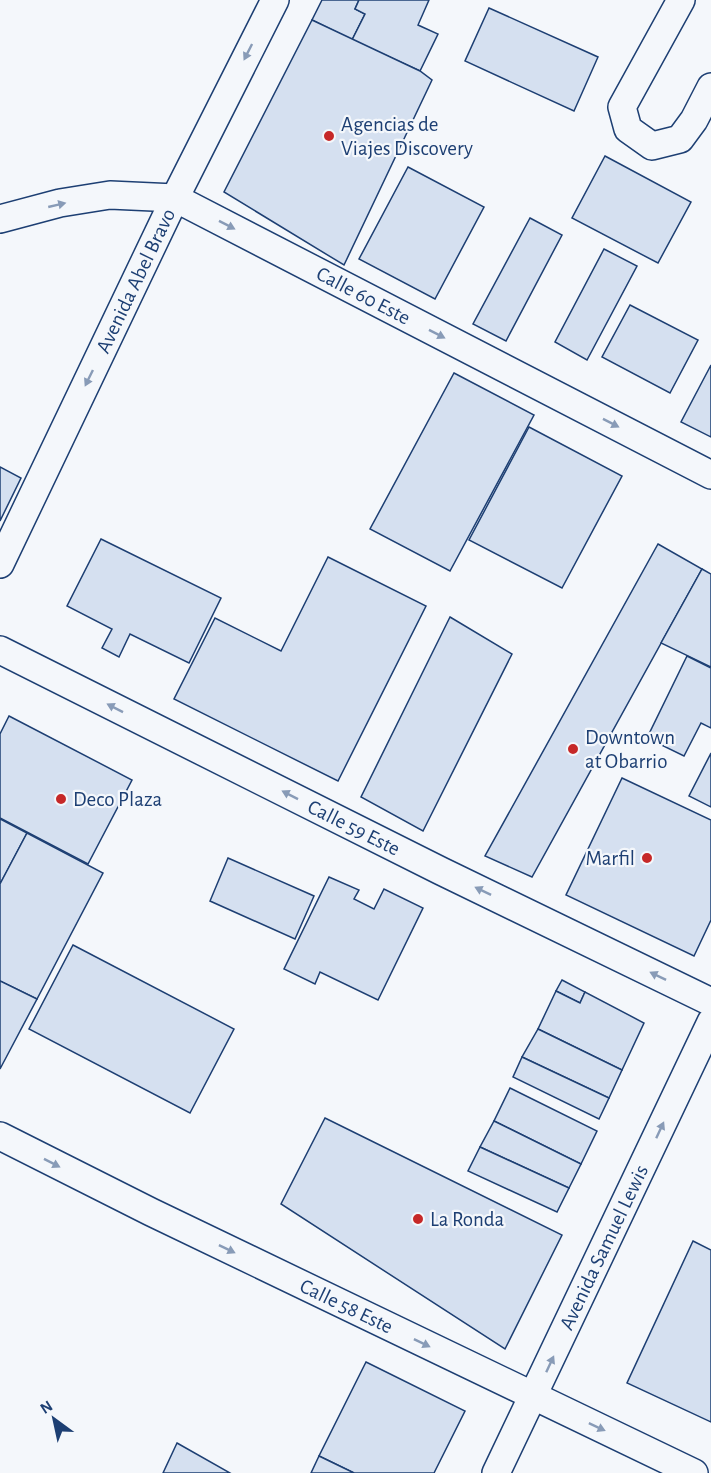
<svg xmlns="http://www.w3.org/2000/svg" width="711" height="1473" viewBox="0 0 711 1473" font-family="'Alegreya Sans',sans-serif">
  <rect width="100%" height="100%" fill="#f4f7fb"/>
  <g fill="#d5e0f0" stroke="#1d3f73" stroke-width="1.5">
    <path d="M 322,0 L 359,0 L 355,9 L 365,14 L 352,40 L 312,20 Z"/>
    <path d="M 359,0 L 429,0 L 418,25 L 438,34 L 420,71 L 352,40 L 365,14 L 355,9 Z"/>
    <path d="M 489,8 L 598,57 L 574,111 L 465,61 Z"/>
    <path d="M 312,20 L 420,71 L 432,80 L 344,265 L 224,192 Z"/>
    <path d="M 605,156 L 691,202 L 658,263 L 572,218 Z"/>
    <path d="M 408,167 L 484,207 L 435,299 L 359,259 Z"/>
    <path d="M 530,218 L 562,235 L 506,341 L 473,324 Z"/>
    <path d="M 604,249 L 637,266 L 587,360 L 555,342 Z"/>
    <path d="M 630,305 L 698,340 L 670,393 L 602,357 Z"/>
    <path d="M 711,365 L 711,437 L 681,422 Z"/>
    <path d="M 454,373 L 534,415 L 450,571 L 370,529 Z"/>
    <path d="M 529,427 L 622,476 L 562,588 L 469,540 Z"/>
    <path d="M 0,467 L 21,478 L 0,521 Z"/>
    <path d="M 101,539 L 221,598 L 189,663 L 130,634 L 119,657 L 102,648 L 112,629 L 67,606 Z"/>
    <path d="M 658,544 L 702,569 L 532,877 L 485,856 Z"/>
    <path d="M 328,557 L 426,606 L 338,781 L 174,699 L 215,618 L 281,651 Z"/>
    <path d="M 702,569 L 711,574 L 711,667 L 661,643 Z"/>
    <path d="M 450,617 L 512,654 L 423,831 L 361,797 Z"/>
    <path d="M 687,656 L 711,668 L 711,728 L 701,723 L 684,756 L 647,738 Z"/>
    <path d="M 9,716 L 132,780 L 88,864 L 0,818 L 0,734 Z"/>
    <path d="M 711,753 L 711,807 L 689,796 Z"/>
    <path d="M 622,778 L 711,820 L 711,920 L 694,956 L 566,895 Z"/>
    <path d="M 0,819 L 27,833 L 0,884 Z"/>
    <path d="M 27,833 L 103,873 L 37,999 L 0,981 L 0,884 Z"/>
    <path d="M 228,858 L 314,896 L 295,939 L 210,901 Z"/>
    <path d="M 329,877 L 359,890 L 354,899 L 374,909 L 384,889 L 423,908 L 378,1000 L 320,972 L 315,984 L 284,969 Z"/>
    <path d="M 73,945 L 234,1029 L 190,1113 L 29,1029 Z"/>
    <path d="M 562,980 L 585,992 L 580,1003 L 556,991 Z"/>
    <path d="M 0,981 L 37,999 L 0,1069 Z"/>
    <path d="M 556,991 L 580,1003 L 585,992 L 644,1023 L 622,1070 L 538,1029 Z"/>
    <path d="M 538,1029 L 622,1070 L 609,1098 L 522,1057 Z"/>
    <path d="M 522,1057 L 609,1098 L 599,1119 L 513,1077 Z"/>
    <path d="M 510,1088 L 597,1131 L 581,1164 L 494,1121 Z"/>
    <path d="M 325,1118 L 562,1235 L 505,1349 L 281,1204 Z"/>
    <path d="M 494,1121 L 581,1164 L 569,1188 L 480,1147 Z"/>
    <path d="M 480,1147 L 569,1188 L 557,1212 L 468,1171 Z"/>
    <path d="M 693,1241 L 711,1250 L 711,1422 L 627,1383 Z"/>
    <path d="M 366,1362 L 465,1411 L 434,1473 L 354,1473 L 319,1456 Z"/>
    <path d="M 177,1443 L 230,1473 L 163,1473 Z"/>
    <path d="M 319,1456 L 354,1473 L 311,1473 Z"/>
  </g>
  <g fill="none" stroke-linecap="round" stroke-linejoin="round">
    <g stroke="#1d3f73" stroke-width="30">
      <g id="minor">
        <path d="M 681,0 L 622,107 L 628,129 L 652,146 L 680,139 L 694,120 L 711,87"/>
        <path id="s1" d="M 0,219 L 60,203 L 110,195 L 175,198 L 711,475"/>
        <path id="s2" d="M 0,564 L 175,198 L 275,0"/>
        <path id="s3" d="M 0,650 L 441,871 L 711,1002"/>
        <path id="s4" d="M 0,1136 L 151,1212 L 694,1473"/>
        <path id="s5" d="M 496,1473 L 711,1022"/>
      </g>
    </g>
    <use href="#minor" stroke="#f4f7fb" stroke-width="27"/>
  </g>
  <defs><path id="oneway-solid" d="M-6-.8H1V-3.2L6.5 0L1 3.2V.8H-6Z" transform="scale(1.5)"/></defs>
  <g fill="#889bb7">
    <use href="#oneway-solid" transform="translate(248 52) rotate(117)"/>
    <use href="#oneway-solid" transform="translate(57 205) rotate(-13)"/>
    <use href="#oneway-solid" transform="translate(227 225) rotate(27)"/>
    <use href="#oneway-solid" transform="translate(437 334) rotate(27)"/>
    <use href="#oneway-solid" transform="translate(89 378) rotate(116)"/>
    <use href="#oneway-solid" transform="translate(611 423) rotate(27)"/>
    <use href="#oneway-solid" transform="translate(115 708) rotate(-153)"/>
    <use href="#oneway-solid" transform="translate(290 795) rotate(-153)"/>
    <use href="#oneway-solid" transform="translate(483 891) rotate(-154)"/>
    <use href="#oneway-solid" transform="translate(658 976) rotate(-154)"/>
    <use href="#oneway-solid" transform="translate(660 1130) rotate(-65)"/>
    <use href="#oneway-solid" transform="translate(52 1163) rotate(27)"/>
    <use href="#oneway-solid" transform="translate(227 1249) rotate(26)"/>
    <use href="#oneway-solid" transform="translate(422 1343) rotate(26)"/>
    <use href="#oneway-solid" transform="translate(550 1364) rotate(-65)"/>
    <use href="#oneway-solid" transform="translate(597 1427) rotate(25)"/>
  </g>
  <g fill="#c62828" stroke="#f4f7fb" stroke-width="2">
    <circle cx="329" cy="136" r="6"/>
    <circle cx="573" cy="749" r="6"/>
    <circle cx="61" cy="799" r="6"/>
    <circle cx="647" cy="858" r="6"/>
    <circle cx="418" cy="1219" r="6"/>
  </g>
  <g text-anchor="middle" stroke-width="4.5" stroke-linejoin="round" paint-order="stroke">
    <g font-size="21" fill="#1d3f73" stroke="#f4f7fb" text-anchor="start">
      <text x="341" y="131">Agencias de<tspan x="341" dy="24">Viajes Discovery</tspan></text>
      <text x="585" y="744">Downtown<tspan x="585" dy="24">at Obarrio</tspan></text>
      <text x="73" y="806">Deco Plaza</text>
      <text x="635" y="865" text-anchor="end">Marfil</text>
      <text x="430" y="1226">La Ronda</text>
    </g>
    <g font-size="21" fill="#1d3f73" stroke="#f4f7fb">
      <text dy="7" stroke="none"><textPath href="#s2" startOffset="314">Avenida Abel Bravo</textPath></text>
      <text dy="7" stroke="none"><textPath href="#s1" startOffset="390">Calle 60 Este</textPath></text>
      <text dy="7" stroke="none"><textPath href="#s3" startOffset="396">Calle 59 Este</textPath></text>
      <text dy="7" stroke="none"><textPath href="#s5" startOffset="250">Avenida Samuel Lewis</textPath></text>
      <text dy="7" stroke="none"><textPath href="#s4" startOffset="386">Calle 58 Este</textPath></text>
    </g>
  </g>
  <g transform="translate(54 1419) rotate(327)" stroke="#f4f7fb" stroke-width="4.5" paint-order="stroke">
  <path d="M0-4.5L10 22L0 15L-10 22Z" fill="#1d3f73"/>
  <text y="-9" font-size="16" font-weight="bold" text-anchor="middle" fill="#1d3f73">N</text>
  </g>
</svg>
